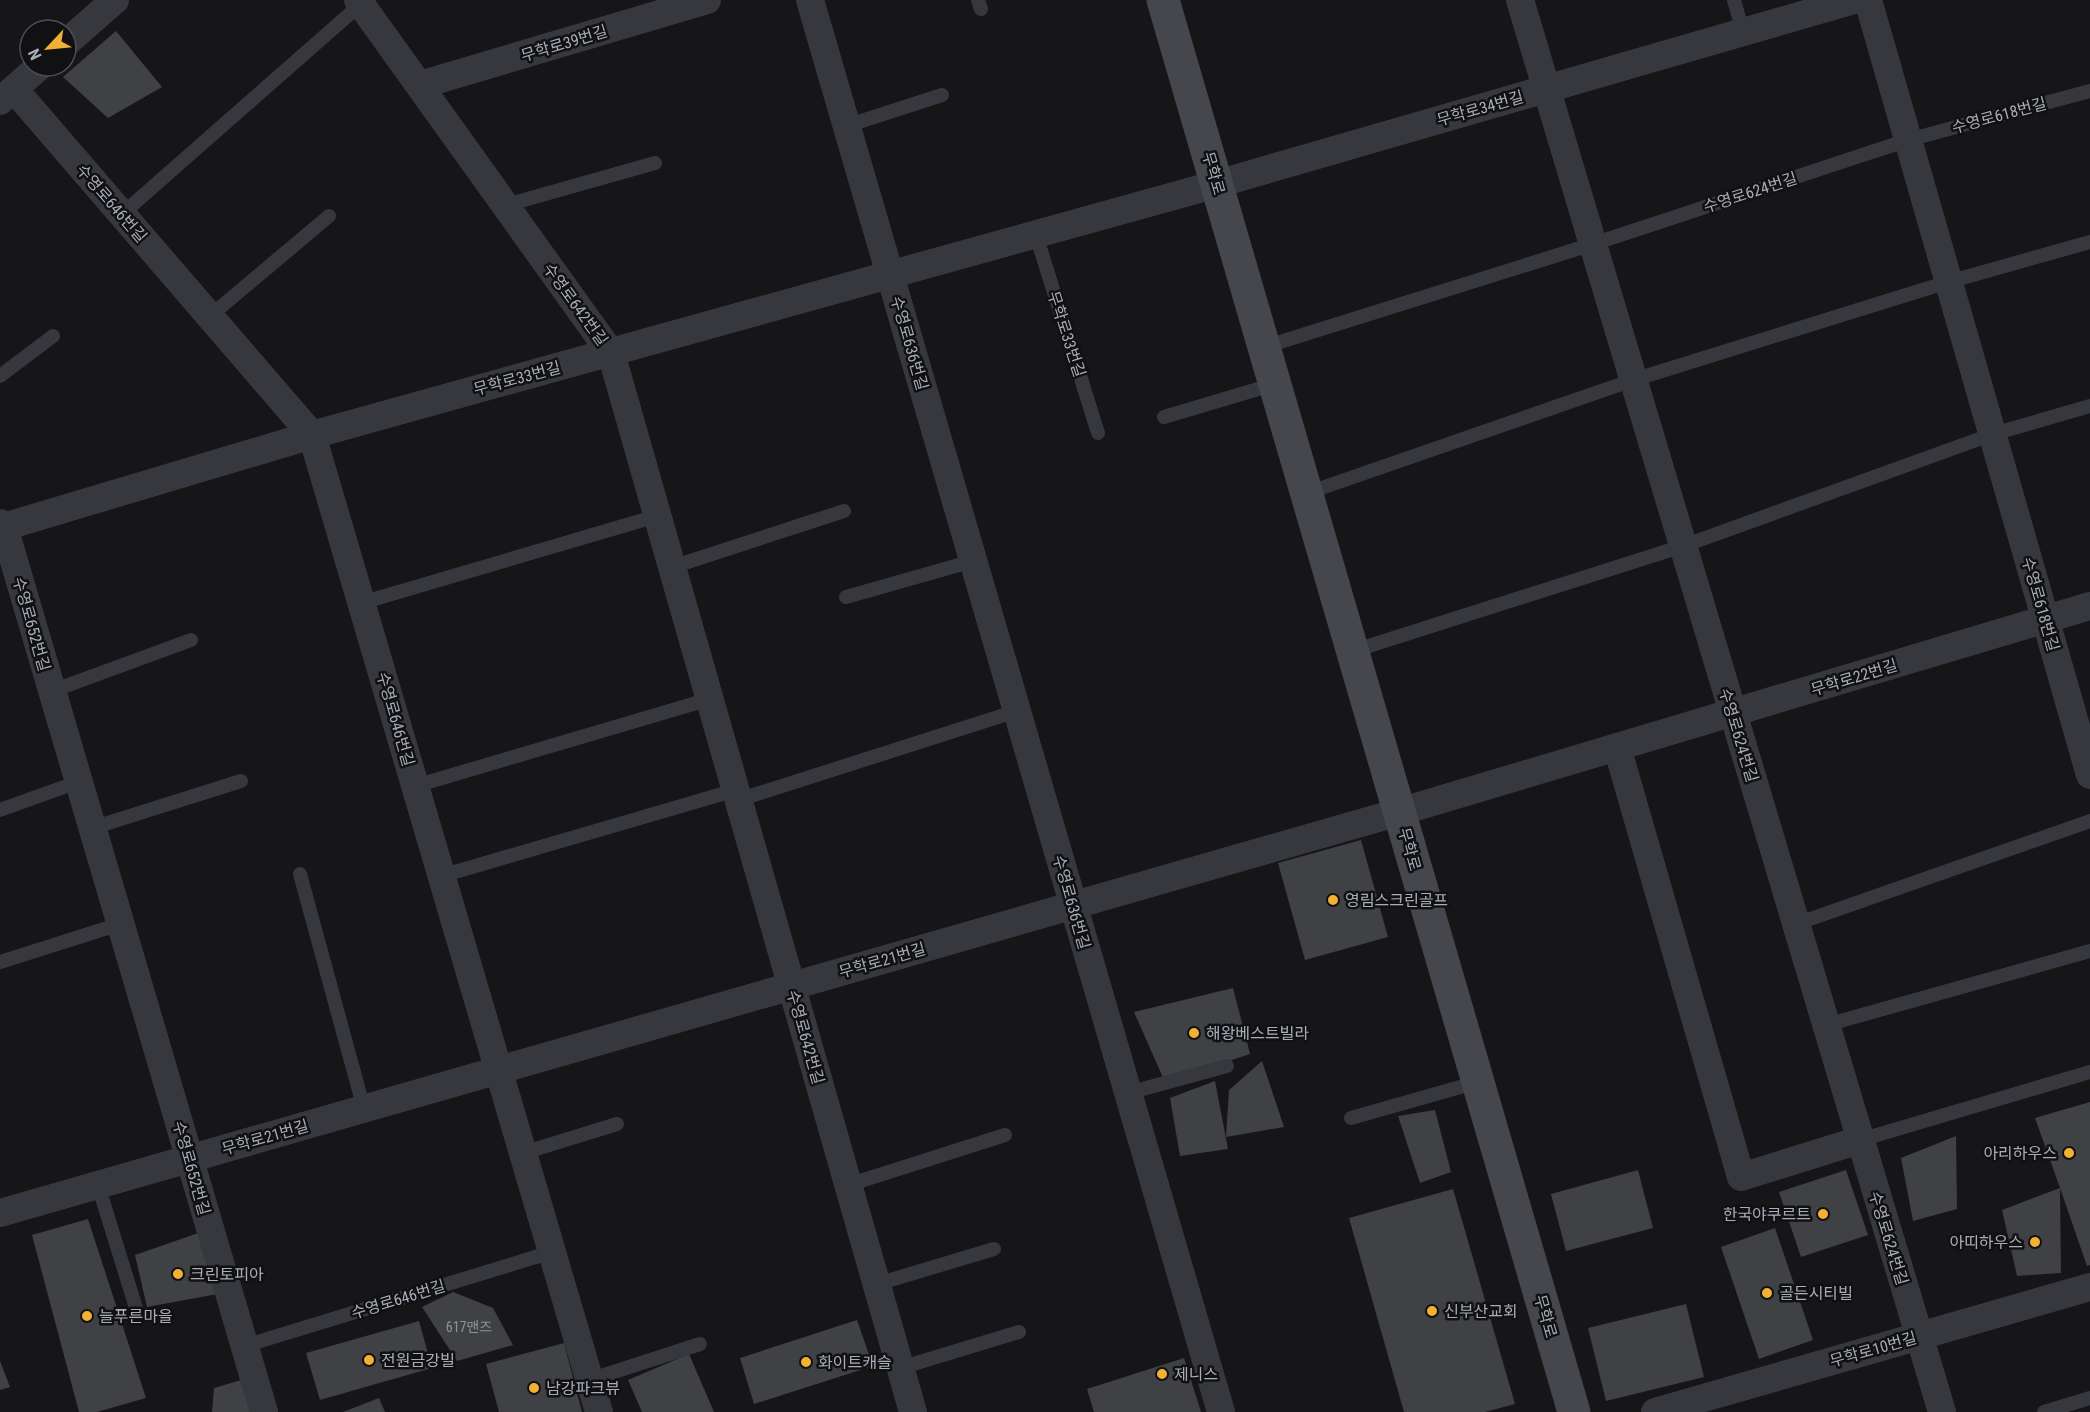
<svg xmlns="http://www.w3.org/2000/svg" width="2090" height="1412" viewBox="0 0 2090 1412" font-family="'Roboto Condensed','Noto Sans KR',sans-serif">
  <rect width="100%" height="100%" fill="#161618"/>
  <g fill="#404145">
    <path d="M 116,31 L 162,87 L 108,118 L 63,77 Z"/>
    <path d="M 1361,840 L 1388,937 L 1305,960 L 1278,863 Z"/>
    <path d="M 1233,988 L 1250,1054 L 1165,1082 L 1134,1012 Z"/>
    <path d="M 1262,1061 L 1284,1127 L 1226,1137 L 1229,1090 Z"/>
    <path d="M 1215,1081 L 1228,1149 L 1180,1156 L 1170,1098 Z"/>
    <path d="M 2090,1102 L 2090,1265 L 2087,1266 L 2060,1188 L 2061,1273 L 2017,1276 L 2002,1210 L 2060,1188 L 2035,1118 Z"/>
    <path d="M 1435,1110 L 1451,1172 L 1420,1183 L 1398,1116 Z"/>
    <path d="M 1956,1136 L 1957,1209 L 1913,1221 L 1901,1158 Z"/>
    <path d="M 1638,1170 L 1653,1228 L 1566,1251 L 1551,1194 Z"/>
    <path d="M 1846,1170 L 1868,1235 L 1801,1257 L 1779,1192 Z"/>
    <path d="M 1453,1189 L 1515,1404 L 1485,1412 L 1404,1412 L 1349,1218 Z"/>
    <path d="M 88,1219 L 146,1398 L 97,1412 L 79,1412 L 32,1235 Z"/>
    <path d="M 1775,1228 L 1813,1340 L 1759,1359 L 1721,1247 Z"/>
    <path d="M 204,1231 L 223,1293 L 147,1307 L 135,1255 Z"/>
    <path d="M 453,1292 L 493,1308 L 513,1345 L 457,1361 L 422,1307 Z"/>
    <path d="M 1686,1304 L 1704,1377 L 1606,1401 L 1588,1328 Z"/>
    <path d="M 857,1320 L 873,1366 L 754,1404 L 740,1358 Z"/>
    <path d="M 419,1321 L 432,1368 L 320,1400 L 306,1353 Z"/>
    <path d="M 564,1343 L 582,1412 L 499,1412 L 486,1364 Z"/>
    <path d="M 689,1354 L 714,1412 L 642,1412 L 628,1380 Z"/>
    <path d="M 1184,1358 L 1201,1412 L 1094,1412 L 1087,1389 Z"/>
    <path d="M 0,1361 L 10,1387 L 0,1390 Z"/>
    <path d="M 248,1378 L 258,1412 L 212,1412 L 214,1388 Z"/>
    <path d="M 379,1398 L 385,1412 L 343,1412 Z"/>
  </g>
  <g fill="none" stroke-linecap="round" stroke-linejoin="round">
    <g stroke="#37383d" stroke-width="14">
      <path d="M 978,0 L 981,9"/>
      <path d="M 1734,0 L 1743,32"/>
      <path d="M 846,126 L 942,95"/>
      <path d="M 506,205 L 655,163"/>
      <path d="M 122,214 L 361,4"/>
      <path d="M 1036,235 L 1098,433"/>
      <path d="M 210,316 L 329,216"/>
      <path d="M 1264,347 L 1593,244 L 1908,140 L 2090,91"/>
      <path d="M 0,376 L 53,336"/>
      <path d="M 1164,417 L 1275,384"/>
      <path d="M 1307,493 L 1633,380 L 1948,282 L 2090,242"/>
      <path d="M 672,567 L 844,511"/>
      <path d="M 846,597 L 973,561"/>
      <path d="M 361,603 L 657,516"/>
      <path d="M 1353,651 L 1683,546 L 1993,434 L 2090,406"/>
      <path d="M 52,691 L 191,640"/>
      <path d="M 415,786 L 710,699"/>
      <path d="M 738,800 L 1017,711"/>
      <path d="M 0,810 L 78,782"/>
      <path d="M 92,828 L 241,781"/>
      <path d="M 300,874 L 364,1109"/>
      <path d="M 441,876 L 736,790"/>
      <path d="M 1796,924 L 2090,821"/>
      <path d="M 0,962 L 120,924"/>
      <path d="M 1826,1025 L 2090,951"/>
      <path d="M 1128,1093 L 1227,1066"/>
      <path d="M 1351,1118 L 1478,1082"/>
      <path d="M 1860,1140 L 2090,1072"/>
      <path d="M 523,1153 L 617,1124"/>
      <path d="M 98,1185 L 136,1308"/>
      <path d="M 848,1185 L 1005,1135"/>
      <path d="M 877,1284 L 994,1249"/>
      <path d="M 244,1346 L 552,1252"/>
      <path d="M 900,1368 L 1019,1332"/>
      <path d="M 589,1380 L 700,1344"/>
      <path d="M 2044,1412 L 2090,1398"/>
    </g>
    <g stroke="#37383d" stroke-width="28">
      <path d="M 358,0 L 611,353 L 913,1412"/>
      <path d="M 810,0 L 1221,1412"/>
      <path d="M 1520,0 L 1942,1412"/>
      <path d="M 1868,0 L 2090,775"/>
      <path d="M 66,43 L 115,0"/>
      <path d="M 420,85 L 707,0"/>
      <path d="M 14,89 L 312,435 L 599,1412"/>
      <path d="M 0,101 L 40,66"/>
      <path d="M 0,523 L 4,527 L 264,1412"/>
      <path d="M 0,528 L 312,435 L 1217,184 L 1854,0"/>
      <path d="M 1617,747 L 1741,1177 L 1860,1140"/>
      <path d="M 0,1213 L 1399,812 L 2090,606"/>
      <path d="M 1655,1412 L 2090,1287"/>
    </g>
    <path stroke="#45474d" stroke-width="33" d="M 1163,0 L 1574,1412"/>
  </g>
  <g fill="#f2b134" stroke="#111113" stroke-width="2">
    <circle cx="1333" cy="900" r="6"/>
    <circle cx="1194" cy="1033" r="6"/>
    <circle cx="2069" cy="1153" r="6"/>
    <circle cx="1823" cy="1214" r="6"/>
    <circle cx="2035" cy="1242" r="6"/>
    <circle cx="178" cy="1274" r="6"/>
    <circle cx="1767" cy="1293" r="6"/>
    <circle cx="1432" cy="1311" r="6"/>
    <circle cx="87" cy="1316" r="6"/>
    <circle cx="369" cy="1360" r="6"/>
    <circle cx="806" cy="1362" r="6"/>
    <circle cx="1162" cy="1374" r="6"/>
    <circle cx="534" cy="1388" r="6"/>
  </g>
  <g text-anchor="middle" stroke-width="5" stroke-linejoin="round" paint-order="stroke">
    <g font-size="14" fill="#8e929b">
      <text x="469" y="1332">617맨즈</text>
    </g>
    <g font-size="16" fill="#a8adb8" stroke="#111113">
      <text transform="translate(564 43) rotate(-17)" y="6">무학로39번길</text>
      <text transform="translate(1480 108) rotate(-16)" y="6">무학로34번길</text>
      <text transform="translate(1999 115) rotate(-15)" y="6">수영로618번길</text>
      <text transform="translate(1214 173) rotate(74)" y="6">무학로</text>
      <text transform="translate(1750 192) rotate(-18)" y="6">수영로624번길</text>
      <text transform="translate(112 203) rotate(49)" y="6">수영로646번길</text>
      <text transform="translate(576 304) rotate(54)" y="6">수영로642번길</text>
      <text transform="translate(1067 334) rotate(72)" y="6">무학로33번길</text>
      <text transform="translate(910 343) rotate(74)" y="6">수영로636번길</text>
      <text transform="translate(517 378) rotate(-15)" y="6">무학로33번길</text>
      <text transform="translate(2041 604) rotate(74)" y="6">수영로618번길</text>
      <text transform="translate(32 624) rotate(74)" y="6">수영로652번길</text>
      <text transform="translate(1854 677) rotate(-17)" y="6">무학로22번길</text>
      <text transform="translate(396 719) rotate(74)" y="6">수영로646번길</text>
      <text transform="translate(1739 735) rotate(73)" y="6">수영로624번길</text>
      <text transform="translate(1410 849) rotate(74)" y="6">무학로</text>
      <text transform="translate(1072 902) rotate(74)" y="6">수영로636번길</text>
      <text transform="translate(882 960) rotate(-16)" y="6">무학로21번길</text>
      <text transform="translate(806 1037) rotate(74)" y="6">수영로642번길</text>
      <text transform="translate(265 1137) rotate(-16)" y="6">무학로21번길</text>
      <text transform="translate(192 1168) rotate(74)" y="6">수영로652번길</text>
      <text transform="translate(1889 1238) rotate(73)" y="6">수영로624번길</text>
      <text transform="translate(398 1299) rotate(-17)" y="6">수영로646번길</text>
      <text transform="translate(1546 1316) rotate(74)" y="6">무학로</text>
      <text transform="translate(1873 1349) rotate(-16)" y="6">무학로10번길</text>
    </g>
    <g font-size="16" fill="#a8adb8" stroke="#111113" text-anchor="start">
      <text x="1345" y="906">영림스크린골프</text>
      <text x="1206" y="1039">해왕베스트빌라</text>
      <text x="2057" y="1159" text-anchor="end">아리하우스</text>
      <text x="1811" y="1220" text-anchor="end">한국야쿠르트</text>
      <text x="2023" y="1248" text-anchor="end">아띠하우스</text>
      <text x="190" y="1280">크린토피아</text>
      <text x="1779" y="1299">골든시티빌</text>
      <text x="1444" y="1317">신부산교회</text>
      <text x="99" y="1322">늘푸른마을</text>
      <text x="381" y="1366">전원금강빌</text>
      <text x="818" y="1368">화이트캐슬</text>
      <text x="1174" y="1380">제니스</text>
      <text x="546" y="1394">남강파크뷰</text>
    </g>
  </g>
  <g transform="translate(48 48) rotate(244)"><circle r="28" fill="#111113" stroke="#4d4f55" stroke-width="1.5"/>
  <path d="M0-4.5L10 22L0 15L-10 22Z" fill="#f2b134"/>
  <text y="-9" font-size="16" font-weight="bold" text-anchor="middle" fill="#a8adb8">N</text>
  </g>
</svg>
